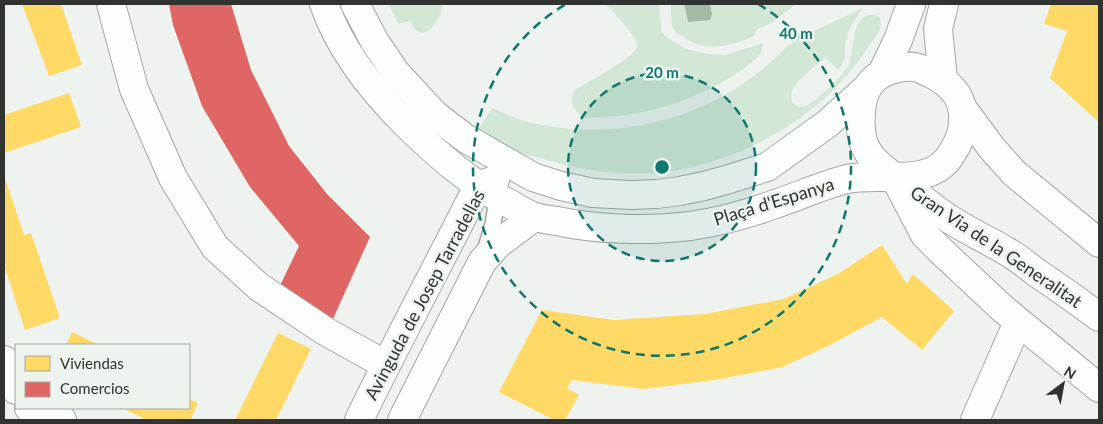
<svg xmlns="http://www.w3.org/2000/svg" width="1103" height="424" viewBox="0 0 1103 424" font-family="Lato,sans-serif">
  <rect width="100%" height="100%" fill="#eef3ef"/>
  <g fill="#d3e7d7">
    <path d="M 389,4 L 442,4 C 443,15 427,44 414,28 C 412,26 411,23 410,21 L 398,24 Z"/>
    <path d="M 605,4 L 659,4 L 662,32 L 665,36 L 686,49 L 708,54 L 725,55 L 763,43 C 762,47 762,52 760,54 C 755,61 740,71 733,76 C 697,98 659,111 618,116 C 606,117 595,117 583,118 C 574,111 567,98 576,89 C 587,83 635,57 637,47 C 639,38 612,10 605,4 Z"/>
    <path d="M 671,4 L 684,4 L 687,21 L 712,14 L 710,4 L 796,4 L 773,22 L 756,30 L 754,36 C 731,46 706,53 685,38 C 682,36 677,34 675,31 C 670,24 671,12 671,4 Z"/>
    <path d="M 863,8 L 854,21 L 848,33 L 845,46 L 845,58 L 839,70 L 825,58 C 816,66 776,93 797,106 C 800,107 802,107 805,106 C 814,104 844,75 848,66 C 856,51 849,23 868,15 C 872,14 876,14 879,17 C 886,26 873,40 868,47 C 833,102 778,139 717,160 C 703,164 688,169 673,171 C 629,177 586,172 543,159 C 533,156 523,154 514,150 C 502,144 490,137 478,130 L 492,108 C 505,113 518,120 532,123 C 604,139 679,126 741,85 C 751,78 762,70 771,62 C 780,54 787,45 797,39 Z"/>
  </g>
  <path fill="#a3baa8" d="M 684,4 L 710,4 L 712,14 L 710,20 L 688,22 Z"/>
  <g fill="#ffd966">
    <path d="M 22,4 L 61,4 L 82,65 L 49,76 Z"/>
    <path d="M 1051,4 L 1099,4 L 1099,122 L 1050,78 L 1067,31 L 1044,24 Z"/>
    <path d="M 69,93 L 81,127 L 4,153 L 4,115 Z"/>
    <path d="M 4,175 L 24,235 L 31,233 L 60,318 L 25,330 L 4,265 Z"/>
    <path d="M 882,245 L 907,284 L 913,274 L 954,311 L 922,350 L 882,317 L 828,346 L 782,367 L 715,380 L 643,389 L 572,380 L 567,388 L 579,395 L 565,420 L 554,420 L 499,392 L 542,310 L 614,320 L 705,314 L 784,299 L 838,274 Z"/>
    <path d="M 72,332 L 99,345 L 66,345 Z"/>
    <path d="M 278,333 L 311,349 L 276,420 L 235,420 Z"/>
    <path d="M 189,399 L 198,403 L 190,420 L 147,420 L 122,408 L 189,408 Z"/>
  </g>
  <path fill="#e06666" d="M 169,4 L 231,4 L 251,70 L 289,146 L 327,194 L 370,237 L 332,321 L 276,294 L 299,246 L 250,187 L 202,106 L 173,25 Z"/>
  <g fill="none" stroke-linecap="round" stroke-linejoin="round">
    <g stroke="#a3a7a4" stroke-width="18">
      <path id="lane" d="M 485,251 L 493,224 L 498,193"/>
    </g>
    <g stroke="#a3a7a4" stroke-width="30">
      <g id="street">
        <path d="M 111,4 L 134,89 L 173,178 L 215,247 L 259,287 L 325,331 L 386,365"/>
        <path d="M 894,176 L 925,235 L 940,250 L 1002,308 L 1099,388"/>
        <path d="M 4,360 L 16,390"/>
        <path d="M 29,408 L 62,420"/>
        <path d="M 975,420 L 1018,322"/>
      </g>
    </g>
    <g stroke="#a3a7a4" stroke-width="30">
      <g id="secondary">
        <path d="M 324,4 C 340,50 371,89 405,123 C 438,155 469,183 510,204 C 517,208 525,213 532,216 C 540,219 549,220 557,221 C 597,230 649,231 690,226 C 719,222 748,214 775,204 C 799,196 823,185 847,179 C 881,172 932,189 952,153 C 958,144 962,134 963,124 C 965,99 953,85 932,74 C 926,72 921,68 915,67 C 899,65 878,72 869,85 C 859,100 857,136 868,152 C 875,164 889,173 900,181 C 917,194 933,209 951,220 C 968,231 988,240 1006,251 C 1017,257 1027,265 1037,273 C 1058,287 1079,302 1099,317"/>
        <path d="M 355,4 L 375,42 L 396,73 L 435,115 L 465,138 L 533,177 L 561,186 L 593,193 L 631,195 L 657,194 L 680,191 L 704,186 L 726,180 L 767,167 L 827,124 L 867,88"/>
        <path d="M 882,73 L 898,40 L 911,4"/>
        <path d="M 943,80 L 938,29 L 944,4"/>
        <path d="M 963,109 L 991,147 L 1014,173 L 1099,243"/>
        <path d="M 359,420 C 397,341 439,264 478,186 L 495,180"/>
        <path d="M 402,420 L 482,262 L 498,244 L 534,217"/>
      </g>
    </g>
    <use href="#lane" stroke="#fcfdfd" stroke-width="15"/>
    <use href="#street" stroke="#fcfdfd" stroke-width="28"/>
    <use href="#secondary" stroke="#fcfdfd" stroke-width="28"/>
  </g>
  <circle cx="662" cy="167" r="94" fill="#0f766e" fill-opacity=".12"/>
  <g fill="none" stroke="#0f766e" stroke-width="2.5" stroke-dasharray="9 6">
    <circle cx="662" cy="167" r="94"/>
    <path d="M758 4A189 189 0 1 1 566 4"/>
  </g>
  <g text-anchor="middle" stroke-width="5" stroke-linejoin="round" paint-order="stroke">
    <g font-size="18" fill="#313331" stroke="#edf4ee">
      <text transform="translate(774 202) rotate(-17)" y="6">Plaça d'Espanya</text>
      <text transform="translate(996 247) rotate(34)" y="6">Gran Via de la Generalitat</text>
      <text transform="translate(425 295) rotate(-62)" y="6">Avinguda de Josep Tarradellas</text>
    </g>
  </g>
  <circle cx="662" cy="167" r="8" fill="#0f766e" stroke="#edf4ee" stroke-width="2.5"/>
  <g font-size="15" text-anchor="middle" font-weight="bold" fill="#0f766e" stroke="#edf4ee" stroke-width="5" stroke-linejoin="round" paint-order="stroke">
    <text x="796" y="39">40 m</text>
    <text x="662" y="78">20 m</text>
  </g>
  <rect width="1103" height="424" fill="none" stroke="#313331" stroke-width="10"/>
  <rect x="15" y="344" width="175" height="65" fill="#edf4ee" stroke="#a2a7a2"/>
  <rect x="25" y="356" width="25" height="15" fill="#ffd966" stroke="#a2a7a2"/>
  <text x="60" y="369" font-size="15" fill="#313331">Viviendas</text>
  <rect x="25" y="382" width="25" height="15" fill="#e06666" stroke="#a2a7a2"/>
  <text x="60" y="394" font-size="15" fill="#313331">Comercios</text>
  <g transform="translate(1063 384) rotate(32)" stroke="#edf4ee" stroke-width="4" paint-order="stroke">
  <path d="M0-4L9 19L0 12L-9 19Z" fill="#313331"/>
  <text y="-8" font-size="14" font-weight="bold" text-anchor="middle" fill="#313331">N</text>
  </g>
</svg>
